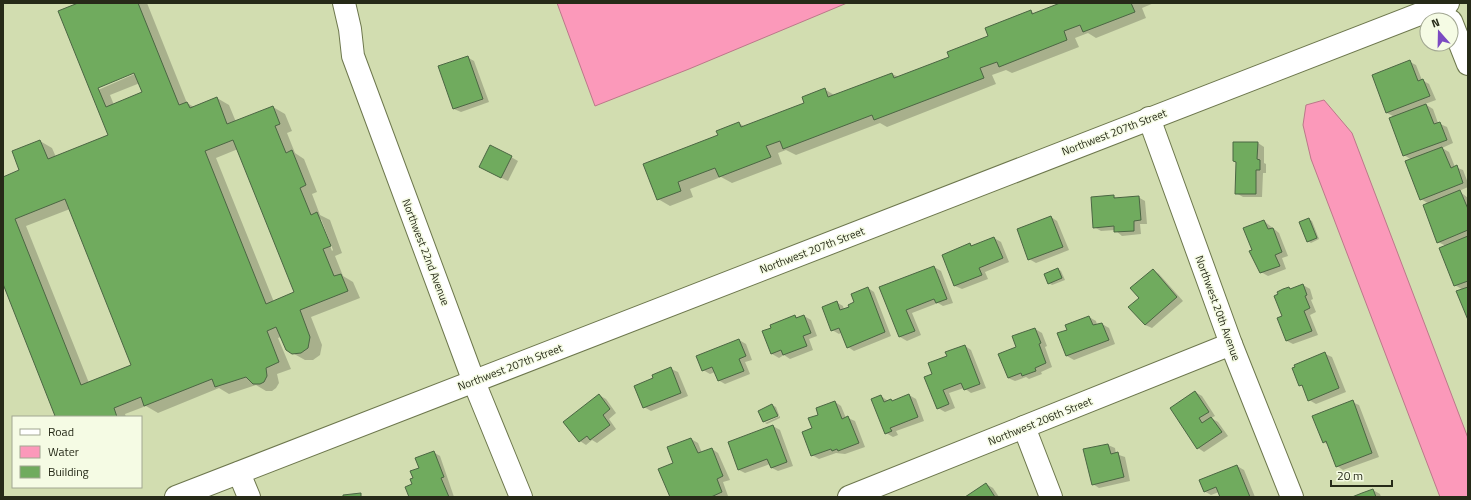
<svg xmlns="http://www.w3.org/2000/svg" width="1471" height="500" viewBox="0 0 1471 500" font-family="'Titillium Web',sans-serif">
  <rect width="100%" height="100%" fill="#d2ddb0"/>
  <g fill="#fb99ba" stroke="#bb7889">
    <path d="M 557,3 L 847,3 L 689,69 L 595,106 Z"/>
    <path d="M 1324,100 L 1352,133 L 1468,438 L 1468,497 L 1440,497 L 1311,159 L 1303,125 L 1306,105 Z"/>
  </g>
  <g fill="#0003" fill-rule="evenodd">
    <path d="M 81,3 L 147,3 L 187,103 L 194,107 L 217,98 L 229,105 L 236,122 L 273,107 L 285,114 L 292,131 L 287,133 L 295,153 L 304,159 L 317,192 L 312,194 L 320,215 L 330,220 L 342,253 L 335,256 L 343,276 L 353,282 L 360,298 L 311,317 L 322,345 L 320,355 L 313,360 L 305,360 L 287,350 L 281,337 L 278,338 L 291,369 L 277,374 L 279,383 L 276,388 L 272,391 L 266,391 L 256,385 L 229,394 L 219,388 L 158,413 L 146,406 L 125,414 L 126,417 L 54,417 L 57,416 L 3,282 L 3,178 L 21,171 L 40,141 L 52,148 L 56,157 L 109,135 L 60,12 ZM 139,70 L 139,72 L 98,90 L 98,87 ZM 140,83 L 144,92 L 114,105 L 110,95 ZM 238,149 L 296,293 L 274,302 L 216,158 ZM 70,209 L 132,365 L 89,383 L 26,226 ZM 319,219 L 321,219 L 333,250 L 332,251 Z"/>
    <path d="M 1063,3 L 1154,3 L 1142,8 L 1146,18 L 1096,38 L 1088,33 L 1075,38 L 1079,47 L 1012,73 L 1006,70 L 992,75 L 996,84 L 887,127 L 880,123 L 796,155 L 786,150 L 778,153 L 782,164 L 732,183 L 721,177 L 690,189 L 693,197 L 670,206 L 658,199 L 719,136 L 739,123 L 745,127 L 806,103 L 824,89 L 836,96 L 892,74 L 899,77 L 950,58 L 989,37 L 1031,11 L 1035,14 Z"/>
    <path d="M 467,57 L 474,61 L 489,102 L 461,112 L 454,109 Z"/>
    <path d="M 1410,62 L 1416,65 L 1422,80 L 1429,84 L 1436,100 L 1425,104 L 1433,109 L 1438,123 L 1447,127 L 1453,143 L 1442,148 L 1449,152 L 1455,167 L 1463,170 L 1468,183 L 1468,187 L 1459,191 L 1468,198 L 1468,318 L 1463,290 L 1455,285 L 1446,246 L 1438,242 L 1429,204 L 1421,199 L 1412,160 L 1404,155 L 1395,117 L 1387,113 L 1373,76 Z"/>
    <path d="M 1258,143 L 1264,147 L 1264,163 L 1266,164 L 1266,173 L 1263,173 L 1262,197 L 1243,197 L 1236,193 L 1237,163 L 1234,161 Z"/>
    <path d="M 511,157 L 518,161 L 508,181 L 487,171 Z"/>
    <path d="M 1113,196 L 1118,199 L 1138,197 L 1145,201 L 1147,224 L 1140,224 L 1141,234 L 1122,236 L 1115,230 L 1101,231 L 1094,227 Z"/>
    <path d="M 1051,217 L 1057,221 L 1069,250 L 1036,263 L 1029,259 Z"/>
    <path d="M 1308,219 L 1312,221 L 1319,239 L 1311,243 L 1308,241 Z"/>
    <path d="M 1264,221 L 1279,233 L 1288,256 L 1282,258 L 1286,269 L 1268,276 L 1261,272 L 1253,251 Z"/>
    <path d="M 994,238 L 1001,242 L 1009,262 L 985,272 L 988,279 L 962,289 L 955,286 L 943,255 L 970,244 L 973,246 Z"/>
    <path d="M 934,267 L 941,271 L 953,303 L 943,306 L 938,303 L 912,313 L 921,335 L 907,341 L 900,337 L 881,288 Z"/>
    <path d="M 1058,269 L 1061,271 L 1065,280 L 1052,285 L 1049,283 Z"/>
    <path d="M 1153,270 L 1159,274 L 1183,301 L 1152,328 L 1145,325 L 1140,298 Z"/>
    <path d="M 1303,285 L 1310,289 L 1313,299 L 1311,300 L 1316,312 L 1310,315 L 1318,335 L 1293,344 L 1287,341 L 1284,317 L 1289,288 L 1292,290 Z"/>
    <path d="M 868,288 L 874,292 L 891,336 L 854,351 L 848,347 L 842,332 L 839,334 L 832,330 L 836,302 L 843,306 L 844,310 L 850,307 Z"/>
    <path d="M 795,316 L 798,318 L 804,316 L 811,320 L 817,336 L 809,339 L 813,350 L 790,359 L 784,355 L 779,358 L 772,354 L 763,332 Z"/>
    <path d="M 1089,317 L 1096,321 L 1097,325 L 1102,324 L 1109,328 L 1115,344 L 1074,360 L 1067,356 L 1059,334 L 1068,330 Z"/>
    <path d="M 1035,329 L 1042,333 L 1047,346 L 1045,347 L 1052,367 L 1041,372 L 1042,374 L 1029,379 L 1026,377 L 1015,381 L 1008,378 L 1018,347 L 1014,337 Z"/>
    <path d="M 739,340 L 746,344 L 752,360 L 745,362 L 750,374 L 725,384 L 718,380 L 715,372 L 710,374 L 703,370 Z"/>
    <path d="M 965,346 L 971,350 L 986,388 L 971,393 L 964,388 L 949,393 L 955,408 L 945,412 L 938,408 L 933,375 Z"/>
    <path d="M 1325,354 L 1332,357 L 1346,392 L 1316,404 L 1309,400 L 1304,387 L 1300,385 Z"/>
    <path d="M 671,369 L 678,372 L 688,396 L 651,411 L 644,407 L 655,379 Z"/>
    <path d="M 1195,392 L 1202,396 L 1215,416 L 1211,418 L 1218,422 L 1228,436 L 1204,452 L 1198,448 Z"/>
    <path d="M 599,395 L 606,399 L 616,413 L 609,419 L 616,429 L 597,443 L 592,440 L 586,445 L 580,441 Z"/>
    <path d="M 909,395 L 916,399 L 924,421 L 896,431 L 898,435 L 893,437 L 886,433 L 881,396 L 888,401 L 891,400 L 894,402 Z"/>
    <path d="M 835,402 L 841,406 L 846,418 L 848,418 L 855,421 L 865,447 L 845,454 L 836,453 L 819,459 L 812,455 L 813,429 L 819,415 Z"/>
    <path d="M 1352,402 L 1359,405 L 1379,457 L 1343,470 L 1337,466 L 1329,445 L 1323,442 Z"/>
    <path d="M 772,405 L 776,407 L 779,415 L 765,422 L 760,411 Z"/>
    <path d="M 780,416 L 780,418 L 767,424 L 765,423 Z"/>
    <path d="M 773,426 L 780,430 L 793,466 L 778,471 L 772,468 L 770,464 L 745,473 L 739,470 Z"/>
    <path d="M 691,439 L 698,443 L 702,453 L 712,449 L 718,453 L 730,480 L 723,482 L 728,496 L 671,497 L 675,463 Z"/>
    <path d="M 1108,445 L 1115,448 L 1116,454 L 1125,457 L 1130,481 L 1099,488 L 1093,484 L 1085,450 Z"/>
    <path d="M 433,452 L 440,456 L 454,497 L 410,497 L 420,469 Z"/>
    <path d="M 1237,466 L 1244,470 L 1255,497 L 1221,497 L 1219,492 L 1211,495 L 1204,491 L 1200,480 Z"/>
    <path d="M 986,484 L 993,488 L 999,497 L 966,497 Z"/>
    <path d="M 1373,490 L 1380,494 L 1381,497 L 1355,497 Z"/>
    <path d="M 341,496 L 343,497 L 326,497 Z"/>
  </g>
  <g fill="#70ab5e" stroke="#4b6643" fill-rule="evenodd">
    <path d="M 78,3 L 138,3 L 179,105 L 187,102 L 190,108 L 217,97 L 227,124 L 273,106 L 280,124 L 275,126 L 286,153 L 292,150 L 306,185 L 300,188 L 311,215 L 317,212 L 331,246 L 323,249 L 334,276 L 341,274 L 348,291 L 300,310 L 310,337 L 308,348 L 301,353 L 292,354 L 286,350 L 276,327 L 267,331 L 279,362 L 266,368 L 267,376 L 264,382 L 260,384 L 253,384 L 246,377 L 215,387 L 212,379 L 144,406 L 141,397 L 114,408 L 117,417 L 51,417 L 55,416 L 3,284 L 3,177 L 19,170 L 12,151 L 40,140 L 48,159 L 108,135 L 58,11 ZM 134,73 L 142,92 L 106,107 L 98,88 ZM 233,140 L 294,292 L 266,304 L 205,151 ZM 65,199 L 131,365 L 81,385 L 15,219 Z"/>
    <path d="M 1060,3 L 1131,3 L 1135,12 L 1083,32 L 1080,25 L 1064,31 L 1067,40 L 999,67 L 997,62 L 980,68 L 984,78 L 874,120 L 872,115 L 783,149 L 780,141 L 766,146 L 771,157 L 719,177 L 715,168 L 678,182 L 681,191 L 657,200 L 643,164 L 718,135 L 716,131 L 739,122 L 741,127 L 804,103 L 802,97 L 825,88 L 828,97 L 892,73 L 894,78 L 949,57 L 947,52 L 988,36 L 985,28 L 1031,10 L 1032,14 Z"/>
    <path d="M 468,56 L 483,99 L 453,109 L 438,66 Z"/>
    <path d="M 1410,60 L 1418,81 L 1423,79 L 1430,96 L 1386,113 L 1372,75 Z"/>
    <path d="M 1426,104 L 1434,124 L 1440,122 L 1447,140 L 1403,156 L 1389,118 Z"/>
    <path d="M 1233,142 L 1258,142 L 1257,159 L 1260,160 L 1260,170 L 1256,170 L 1256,194 L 1235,194 L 1236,162 L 1233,161 Z"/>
    <path d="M 490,145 L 512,156 L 501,178 L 479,167 Z"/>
    <path d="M 1442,147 L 1451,168 L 1457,165 L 1463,183 L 1420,200 L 1405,161 Z"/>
    <path d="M 1460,190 L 1468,209 L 1468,230 L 1437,243 L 1423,205 Z"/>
    <path d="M 1114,195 L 1114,198 L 1139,196 L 1141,220 L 1134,221 L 1134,231 L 1114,232 L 1114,226 L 1093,228 L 1091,197 Z"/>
    <path d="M 1051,216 L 1063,247 L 1028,260 L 1017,229 Z"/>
    <path d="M 1309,218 L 1317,238 L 1307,242 L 1299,222 Z"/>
    <path d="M 1264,220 L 1268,229 L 1273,228 L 1282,252 L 1275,255 L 1280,266 L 1260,273 L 1249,251 L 1252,250 L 1243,228 Z"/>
    <path d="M 1468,236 L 1468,281 L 1454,286 L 1439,248 Z"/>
    <path d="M 994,237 L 1003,258 L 979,268 L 982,275 L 954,286 L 942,255 L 970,243 L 971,246 Z"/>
    <path d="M 934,266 L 947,299 L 936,303 L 934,299 L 906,310 L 915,331 L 899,337 L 879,287 Z"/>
    <path d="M 1058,268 L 1062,278 L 1048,284 L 1044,274 Z"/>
    <path d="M 1153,269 L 1177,297 L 1145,325 L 1128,307 L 1139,298 L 1130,288 Z"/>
    <path d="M 1303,284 L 1307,295 L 1305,296 L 1310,308 L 1304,311 L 1312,331 L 1286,341 L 1277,318 L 1282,316 L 1274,296 L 1278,294 L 1277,292 L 1283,289 L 1289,287 L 1290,289 Z"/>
    <path d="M 868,287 L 885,332 L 847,348 L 839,328 L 831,331 L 822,307 L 837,301 L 840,310 L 849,307 L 848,305 L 854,302 L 851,294 Z"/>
    <path d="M 1468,287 L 1468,320 L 1456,291 Z"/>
    <path d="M 795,315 L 796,318 L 804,315 L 811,333 L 803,336 L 807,346 L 783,355 L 781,350 L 771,354 L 762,331 L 771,328 L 770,325 Z"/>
    <path d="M 1089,316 L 1093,325 L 1102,323 L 1109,340 L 1066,356 L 1057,333 L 1067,330 L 1065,325 Z"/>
    <path d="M 1035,328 L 1041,343 L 1039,344 L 1046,363 L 1035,368 L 1036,371 L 1022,376 L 1021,373 L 1008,378 L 998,354 L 1016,347 L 1012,336 Z"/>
    <path d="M 739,339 L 746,356 L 739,359 L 744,371 L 718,381 L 712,367 L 702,371 L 696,356 Z"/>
    <path d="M 965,345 L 980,384 L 964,390 L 961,383 L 943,390 L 949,404 L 937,409 L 924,377 L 932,374 L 928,363 L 947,356 L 945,352 Z"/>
    <path d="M 1325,352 L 1339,388 L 1308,401 L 1302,385 L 1299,386 L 1292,368 L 1295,367 L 1294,365 Z"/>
    <path d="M 671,367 L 681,393 L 643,408 L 634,386 L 653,378 L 652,375 Z"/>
    <path d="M 1195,391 L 1209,412 L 1199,418 L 1202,423 L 1211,417 L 1222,432 L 1197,449 L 1170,408 Z"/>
    <path d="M 599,394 L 610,409 L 603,415 L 610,425 L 590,440 L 587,436 L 579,442 L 563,422 Z"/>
    <path d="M 909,394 L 918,417 L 890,428 L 892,431 L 885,434 L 871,399 L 881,395 L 884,402 L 891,399 L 892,401 Z"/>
    <path d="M 1353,400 L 1372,453 L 1336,467 L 1326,441 L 1323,443 L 1312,416 Z"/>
    <path d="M 835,401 L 842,419 L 848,416 L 859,443 L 838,451 L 837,449 L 832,451 L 831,449 L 811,456 L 802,432 L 812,428 L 808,418 L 818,415 L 816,408 Z"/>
    <path d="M 772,404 L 778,416 L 763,422 L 758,411 Z"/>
    <path d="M 773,425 L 787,462 L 771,468 L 767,459 L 738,470 L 728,442 Z"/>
    <path d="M 691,438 L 698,453 L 712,448 L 723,476 L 717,479 L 722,492 L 711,497 L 670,497 L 658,469 L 673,463 L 667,447 Z"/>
    <path d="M 1108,444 L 1111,454 L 1118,452 L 1124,477 L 1092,485 L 1083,449 Z"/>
    <path d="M 434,451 L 444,477 L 441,478 L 449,497 L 409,497 L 405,487 L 412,484 L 410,479 L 413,478 L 410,471 L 419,468 L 415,458 Z"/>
    <path d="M 1237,465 L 1250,497 L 1220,497 L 1216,487 L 1204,492 L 1199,480 Z"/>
    <path d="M 986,483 L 995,497 L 965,497 Z"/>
    <path d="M 1373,489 L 1376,497 L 1352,497 L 1362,493 Z"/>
    <path d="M 361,493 L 361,497 L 343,497 L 343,495 Z"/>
  </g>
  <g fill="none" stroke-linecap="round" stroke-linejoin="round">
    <g stroke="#6d774d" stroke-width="24">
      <g id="minor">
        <path d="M 344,3 L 350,29 L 353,56 L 474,382 L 521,497"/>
        <path d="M 1451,21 L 1468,64"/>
        <path d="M 1149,118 L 1231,344 L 1292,497"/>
        <path d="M 1024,427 L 1051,497"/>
        <path d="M 239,473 L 249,497"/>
        <path d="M 176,497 L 1448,3"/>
        <path d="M 849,497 L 1231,344"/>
      </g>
    </g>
    <use href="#minor" stroke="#fff" stroke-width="22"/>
  </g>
  <g text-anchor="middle" stroke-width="3" stroke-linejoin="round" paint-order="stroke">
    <g font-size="11" fill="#262a18" stroke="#f5fbe4">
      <text transform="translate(1114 132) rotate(-21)" y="4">Northwest 207th Street</text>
      <text transform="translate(812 250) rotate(-21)" y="4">Northwest 207th Street</text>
      <text transform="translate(426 252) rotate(69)" y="4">Northwest 22nd Avenue</text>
      <text transform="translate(1218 308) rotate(70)" y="4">Northwest 20th Avenue</text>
      <text transform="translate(510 367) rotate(-21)" y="4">Northwest 207th Street</text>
      <text transform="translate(1040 421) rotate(-22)" y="4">Northwest 206th Street</text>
    </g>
  </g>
  <rect width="1471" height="500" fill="none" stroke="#262a18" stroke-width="8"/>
  <rect x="12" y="416" width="130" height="72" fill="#f5fbe4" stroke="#a2a792"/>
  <rect x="20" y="429" width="20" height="6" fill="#ffffff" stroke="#a2a792"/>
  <text x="48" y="436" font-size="12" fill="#262a18">Road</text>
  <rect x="20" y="446" width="20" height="12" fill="#fb99ba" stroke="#a2a792"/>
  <text x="48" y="456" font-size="12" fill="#262a18">Water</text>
  <rect x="20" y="466" width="20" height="12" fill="#70ab5e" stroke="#a2a792"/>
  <text x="48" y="476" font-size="12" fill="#262a18">Building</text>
  <g transform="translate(1439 32) rotate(340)"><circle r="19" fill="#f5fbe4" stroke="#a2a792"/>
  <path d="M0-3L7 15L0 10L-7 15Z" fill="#7b4ac2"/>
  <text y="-6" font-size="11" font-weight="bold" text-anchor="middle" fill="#262a18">N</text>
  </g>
  <path d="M1331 480v6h61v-6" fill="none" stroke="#262a18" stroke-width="2"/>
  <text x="1337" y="480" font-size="12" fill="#262a18" stroke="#f5fbe4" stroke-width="3" paint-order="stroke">20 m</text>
</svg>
